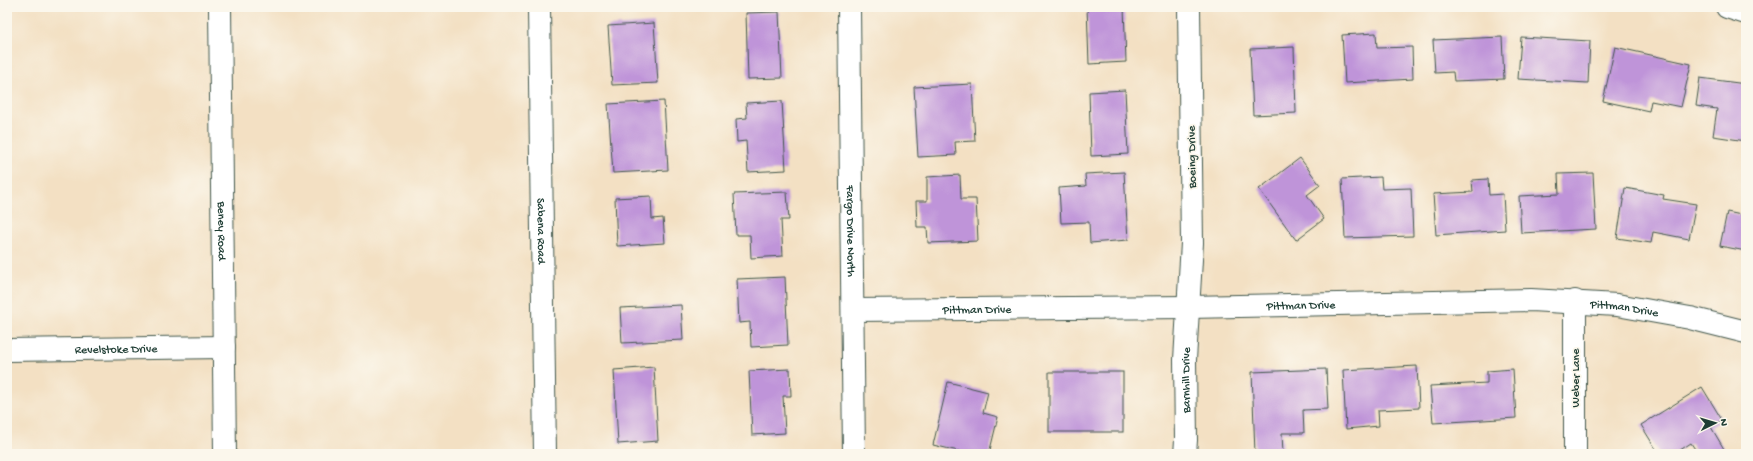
<svg xmlns="http://www.w3.org/2000/svg" width="1753" height="461" viewBox="0 0 1753 461" font-family="'Gochi Hand',sans-serif">
  <rect width="100%" height="100%" fill="#fbf7ec"/>
  <filter id="ink" filterUnits="userSpaceOnUse"><feTurbulence type="fractalNoise" baseFrequency=".025" numOctaves="2"/><feDisplacementMap in="SourceGraphic" scale="8" xChannelSelector="R" yChannelSelector="G"/><feConvolveMatrix kernelMatrix="1 2 1 2 8 2 1 2 1" color-interpolation-filters="sRGB"/></filter>
  <filter id="wash" filterUnits="userSpaceOnUse"><feTurbulence type="fractalNoise" baseFrequency=".012" numOctaves="4" result="noise"/><feDisplacementMap in="SourceGraphic" scale="16" xChannelSelector="R" yChannelSelector="G"/><feGaussianBlur stdDeviation="0.9" result="paint"/><feColorMatrix in="noise" values="0 0 0 0 0 0 0 0 0 0 0 0 0 0 0 0 0 1.4 0 .05"/><feComposite in="paint" operator="in"/></filter>
  <g filter="url(#wash)">
    <rect width="100%" height="100%" fill="#f3e0c3"/>
    <g id="blocks">
      <g fill="#bf94d9">
        <path d="M 1087,7 L 1124,7 L 1126,62 L 1089,64 Z"/>
        <path d="M 779,12 L 782,78 L 748,79 L 746,13 Z"/>
        <path d="M 654,23 L 658,83 L 612,85 L 608,26 Z"/>
        <path d="M 1376,33 L 1377,48 L 1412,47 L 1413,79 L 1345,83 L 1342,35 Z"/>
        <path d="M 1502,37 L 1504,79 L 1454,81 L 1453,72 L 1435,73 L 1433,40 Z"/>
        <path d="M 1521,37 L 1590,41 L 1588,83 L 1518,79 Z"/>
        <path d="M 1294,47 L 1296,113 L 1253,115 L 1250,49 Z"/>
        <path d="M 1615,47 L 1691,64 L 1681,107 L 1651,101 L 1649,111 L 1603,101 Z"/>
        <path d="M 1700,78 L 1746,84 L 1746,141 L 1713,136 L 1717,109 L 1696,106 Z"/>
        <path d="M 972,84 L 975,141 L 955,142 L 956,155 L 918,157 L 914,87 Z"/>
        <path d="M 1125,90 L 1128,154 L 1091,156 L 1089,92 Z"/>
        <path d="M 664,101 L 668,170 L 613,173 L 608,104 Z"/>
        <path d="M 782,101 L 786,170 L 748,172 L 746,141 L 737,142 L 736,119 L 747,118 L 746,103 Z"/>
        <path d="M 1300,158 L 1320,185 L 1307,195 L 1324,219 L 1296,240 L 1259,189 Z"/>
        <path d="M 1124,172 L 1128,240 L 1090,243 L 1089,222 L 1061,223 L 1059,188 L 1086,186 L 1085,174 Z"/>
        <path d="M 1593,173 L 1596,229 L 1521,233 L 1519,196 L 1559,194 L 1558,174 Z"/>
        <path d="M 960,175 L 961,199 L 976,199 L 978,241 L 928,243 L 927,227 L 917,227 L 916,201 L 927,201 L 927,177 Z"/>
        <path d="M 1381,177 L 1382,189 L 1411,188 L 1413,236 L 1345,238 L 1342,179 Z"/>
        <path d="M 1488,179 L 1489,195 L 1503,194 L 1505,230 L 1436,235 L 1433,194 L 1473,192 L 1472,180 Z"/>
        <path d="M 1625,188 L 1664,195 L 1663,199 L 1696,204 L 1689,239 L 1653,232 L 1651,243 L 1617,238 Z"/>
        <path d="M 787,192 L 789,220 L 781,220 L 783,256 L 751,258 L 750,235 L 736,235 L 734,194 Z"/>
        <path d="M 651,196 L 652,219 L 663,218 L 665,243 L 617,246 L 615,198 Z"/>
        <path d="M 1727,212 L 1746,216 L 1746,251 L 1720,246 Z"/>
        <path d="M 785,277 L 788,345 L 751,347 L 750,322 L 739,323 L 737,279 Z"/>
        <path d="M 681,305 L 683,340 L 622,343 L 620,308 Z"/>
        <path d="M 1417,366 L 1419,408 L 1378,410 L 1379,426 L 1346,429 L 1343,370 Z"/>
        <path d="M 654,367 L 658,441 L 618,444 L 614,370 Z"/>
        <path d="M 790,369 L 791,396 L 783,396 L 785,433 L 752,435 L 749,371 Z"/>
        <path d="M 1326,369 L 1328,409 L 1303,410 L 1304,433 L 1282,433 L 1283,454 L 1255,454 L 1252,372 Z"/>
        <path d="M 1513,369 L 1516,418 L 1433,423 L 1430,386 L 1487,383 L 1487,371 Z"/>
        <rect x="1049" y="372" width="74" height="60"/>
        <path d="M 948,382 L 988,392 L 983,413 L 998,417 L 989,454 L 971,454 L 933,445 Z"/>
        <path d="M 1702,387 L 1722,420 L 1711,427 L 1727,454 L 1698,454 L 1691,443 L 1674,454 L 1659,454 L 1641,425 Z"/>
      </g>
    </g>
  </g>
  <g filter="url(#ink)">
    <use href="#blocks" fill-opacity="0" stroke="#3f5549" stroke-width="1"/>
    <g fill="none" stroke-linecap="round" stroke-linejoin="round">
      <g stroke="#3f5549" stroke-width="24">
        <g id="street">
          <path id="s1" d="M 220,7 L 225,454"/>
          <path id="s2" d="M 539,7 L 545,454"/>
          <path id="s3" d="M 849,7 L 854,454"/>
          <path d="M 1727,7 L 1746,13"/>
          <path d="M 1575,301 L 1575,454"/>
          <path id="s4" d="M 853,310 L 1189,307 L 1531,300 L 1617,305 L 1690,318 L 1746,332"/>
          <path id="s5" d="M 7,350 L 224,347"/>
          <path id="s6" d="M 1185,454 L 1186,440 L 1185,360 L 1192,243 L 1189,7"/>
        </g>
      </g>
      <use href="#street" stroke="#fff" stroke-width="22"/>
    </g>
  </g>
  <g text-anchor="middle" stroke-width="3.5" stroke-linejoin="round" paint-order="stroke">
    <g font-size="12" fill="#1f3d34" stroke="#fbf7ec">
      <text transform="translate(1191 157) rotate(-91)" y="4">Boeing Drive</text>
      <text dy="4" stroke="none"><textPath href="#s3" startOffset="224">Fargo Drive North</textPath></text>
      <text dy="4" stroke="none"><textPath href="#s1" startOffset="224">Beney Road</textPath></text>
      <text dy="4" stroke="none"><textPath href="#s2" startOffset="224">Sabena Road</textPath></text>
      <text dy="4" stroke="none"><textPath href="#s4" startOffset="448">Pittman Drive</textPath></text>
      <text dy="4" stroke="none"><textPath href="#s4" startOffset="124">Pittman Drive</textPath></text>
      <text dy="4" stroke="none"><textPath href="#s4" startOffset="772">Pittman Drive</textPath></text>
      <text dy="4" stroke="none"><textPath href="#s5" startOffset="109">Revelstoke Drive</textPath></text>
      <text transform="translate(1575 378) rotate(-90)" y="4">Weber Lane</text>
      <text dy="4" stroke="none"><textPath href="#s6" startOffset="74">Barnhill Drive</textPath></text>
    </g>
  </g>
  <rect width="1753" height="461" fill="none" stroke="#fbf7ec" stroke-width="24"/>
  <g transform="translate(1715 423) rotate(85)" stroke="#fbf7ec" stroke-width="3" paint-order="stroke">
  <path d="M0-3L7 15L0 10L-7 15Z" fill="#1f3d34"/>
  <text y="-6" font-size="11" font-weight="bold" text-anchor="middle" fill="#1f3d34">N</text>
  </g>
</svg>
